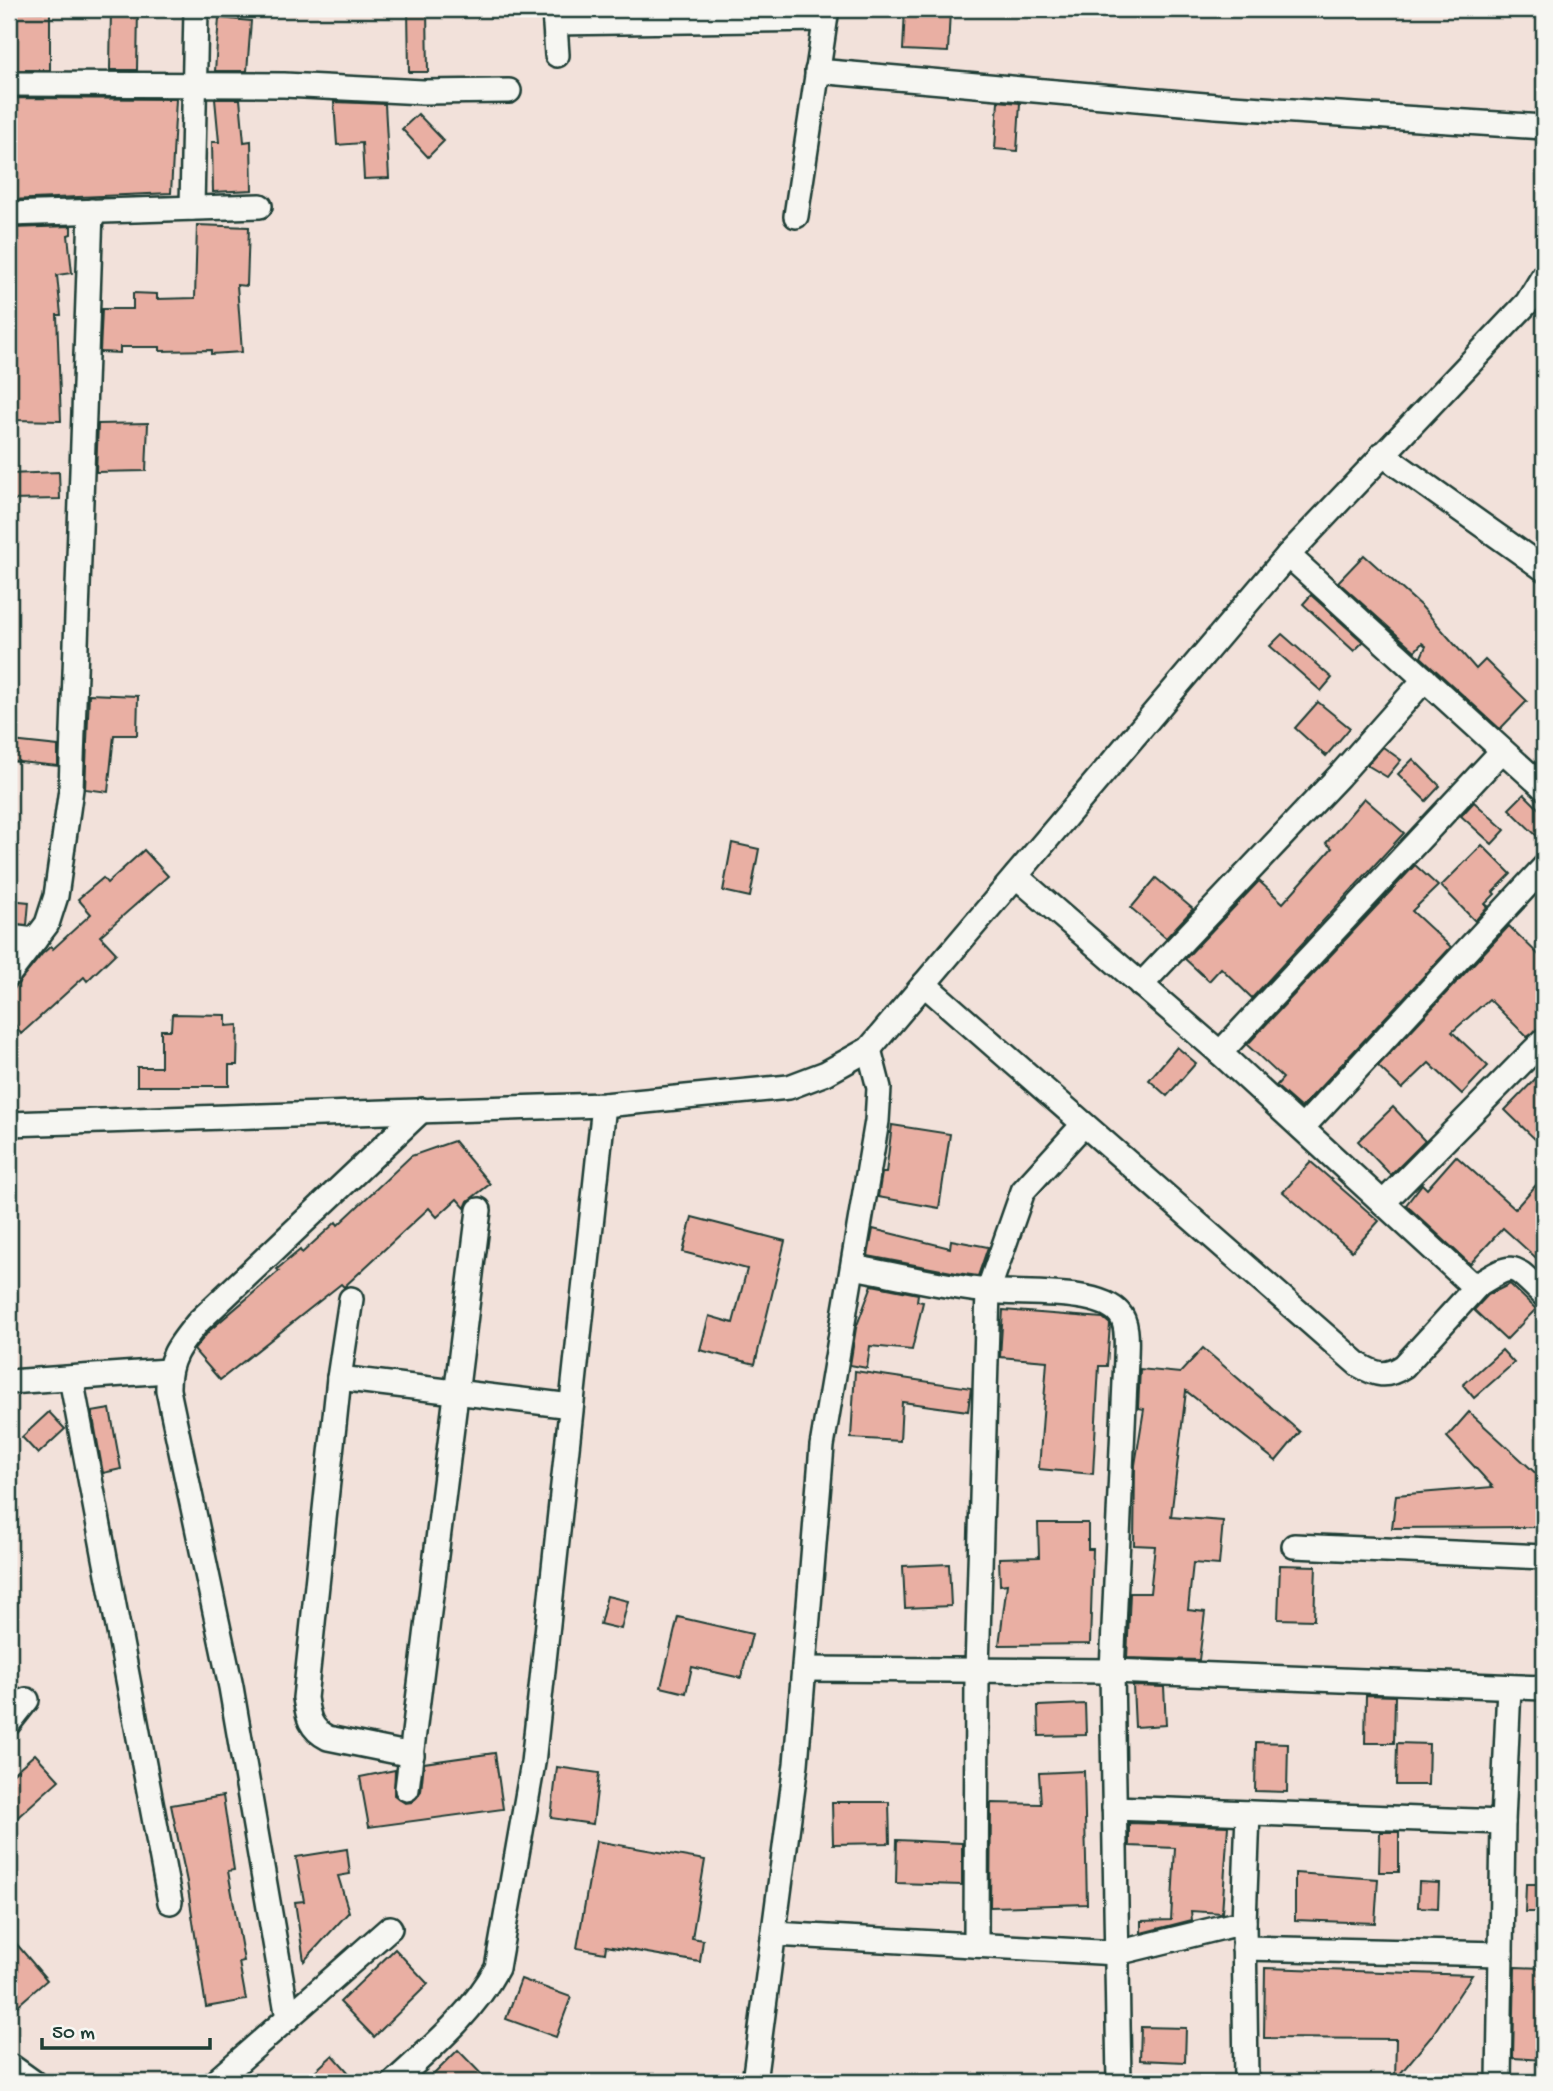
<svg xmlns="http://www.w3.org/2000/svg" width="1553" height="2091" viewBox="0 0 1553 2091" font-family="'Gochi Hand',sans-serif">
  <rect width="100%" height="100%" fill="#f2e1da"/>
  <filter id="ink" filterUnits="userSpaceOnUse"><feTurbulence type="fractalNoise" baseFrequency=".0143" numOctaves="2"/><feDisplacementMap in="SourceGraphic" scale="14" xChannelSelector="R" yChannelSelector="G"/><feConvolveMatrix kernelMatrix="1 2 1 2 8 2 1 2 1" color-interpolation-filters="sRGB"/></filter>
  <g filter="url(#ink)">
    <g fill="#e9afa3" stroke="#1f3d34" stroke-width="2">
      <path d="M 111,9 L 138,9 L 137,70 L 110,70 Z"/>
      <path d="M 408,9 L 427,9 L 428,72 L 409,72 Z"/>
      <path d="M 905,9 L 950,9 L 948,52 L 903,50 Z"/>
      <path d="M 9,11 L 50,12 L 50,70 L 9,70 Z"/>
      <path d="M 219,18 L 251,21 L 247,71 L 215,71 Z"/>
      <path d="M 9,98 L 176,99 L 171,193 L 9,200 Z"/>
      <path d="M 215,99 L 240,99 L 244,142 L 251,141 L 252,190 L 213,192 L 212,142 L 219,142 Z"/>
      <path d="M 998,101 L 1020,103 L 1017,151 L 995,149 Z"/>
      <path d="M 334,102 L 385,104 L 389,178 L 364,179 L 362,143 L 337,145 Z"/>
      <path d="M 418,114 L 444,141 L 428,157 L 402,129 Z"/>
      <path d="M 197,225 L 249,227 L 247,286 L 237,285 L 242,352 L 211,354 L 211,350 L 160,351 L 160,347 L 120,347 L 120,353 L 100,352 L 102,309 L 133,309 L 133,293 L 157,294 L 157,299 L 195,298 Z"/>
      <path d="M 71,226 L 71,234 L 68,235 L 72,273 L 57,275 L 61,315 L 57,315 L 61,421 L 13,420 L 9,262 L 16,262 L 13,228 Z"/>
      <path d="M 148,423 L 146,471 L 96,472 L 98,424 Z"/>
      <path d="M 59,472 L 60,499 L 9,500 L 9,474 Z"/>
      <path d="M 1364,555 L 1422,607 L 1476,669 L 1485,660 L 1527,701 L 1500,729 L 1421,657 L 1426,646 L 1422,643 L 1415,651 L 1338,582 Z"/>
      <path d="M 1311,595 L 1363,642 L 1354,651 L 1303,604 Z"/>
      <path d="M 1282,634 L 1332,678 L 1321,691 L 1270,646 Z"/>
      <path d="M 89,694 L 138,696 L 137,735 L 114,735 L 108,792 L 85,789 Z"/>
      <path d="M 1318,702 L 1350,728 L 1326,756 L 1295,728 Z"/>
      <path d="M 12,741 L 58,746 L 58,766 L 10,761 Z"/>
      <path d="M 1383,747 L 1401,760 L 1387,777 L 1367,765 Z"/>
      <path d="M 1413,759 L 1440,786 L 1426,801 L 1398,774 Z"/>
      <path d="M 1524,794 L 1544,814 L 1544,843 L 1509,809 Z"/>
      <path d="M 1364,798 L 1404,833 L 1252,998 L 1221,968 L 1209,981 L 1185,959 L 1259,881 L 1283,903 L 1332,848 L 1326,843 Z"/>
      <path d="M 1474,802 L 1505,830 L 1492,844 L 1461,816 Z"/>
      <path d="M 732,843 L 759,849 L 750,897 L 723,891 Z"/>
      <path d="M 1482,845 L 1511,874 L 1493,892 L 1495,894 L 1485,904 L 1488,906 L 1475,921 L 1441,886 Z"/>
      <path d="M 144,850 L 168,876 L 100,936 L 116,953 L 87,981 L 84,977 L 21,1034 L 9,1015 L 9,997 L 16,986 L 42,954 L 51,946 L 53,949 L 91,914 L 78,899 L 103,878 L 107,883 Z"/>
      <path d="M 1415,865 L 1438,886 L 1412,911 L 1451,947 L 1301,1108 L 1276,1086 L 1283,1078 L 1247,1045 Z"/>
      <path d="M 1156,878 L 1193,909 L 1166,938 L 1131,908 Z"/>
      <path d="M 9,900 L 29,902 L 27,925 L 9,923 Z"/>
      <path d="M 1509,926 L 1544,960 L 1544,1026 L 1527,1037 L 1489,999 L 1452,1032 L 1488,1066 L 1462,1094 L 1429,1063 L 1402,1089 L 1378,1066 Z"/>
      <path d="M 172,1014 L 226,1015 L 226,1026 L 238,1025 L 237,1065 L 229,1065 L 229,1086 L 137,1086 L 137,1067 L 161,1067 L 161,1030 L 171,1030 Z"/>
      <path d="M 1177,1047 L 1196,1063 L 1167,1096 L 1149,1080 Z"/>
      <path d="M 1544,1070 L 1544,1148 L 1505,1110 Z"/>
      <path d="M 1393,1107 L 1425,1141 L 1391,1175 L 1358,1141 Z"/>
      <path d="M 892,1125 L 950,1134 L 939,1208 L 878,1197 L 882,1173 L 886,1173 Z"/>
      <path d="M 454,1141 L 490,1184 L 468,1201 L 465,1208 L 457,1199 L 437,1217 L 429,1208 L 344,1287 L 341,1284 L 220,1380 L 194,1350 L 209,1331 L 279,1271 L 277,1269 L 300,1250 L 302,1253 L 336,1222 L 338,1225 L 411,1156 Z"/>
      <path d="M 1456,1156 L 1515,1209 L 1544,1176 L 1544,1265 L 1503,1228 L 1470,1264 L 1406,1205 L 1422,1184 L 1427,1189 Z"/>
      <path d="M 1311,1162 L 1379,1221 L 1352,1251 L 1283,1192 Z"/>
      <path d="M 692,1217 L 785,1241 L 755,1364 L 700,1350 L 709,1316 L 733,1323 L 747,1269 L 683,1252 Z"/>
      <path d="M 873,1229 L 950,1248 L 951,1240 L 988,1247 L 978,1276 L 957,1273 L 868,1256 Z"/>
      <path d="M 1510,1284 L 1536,1309 L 1506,1340 L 1474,1310 L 1488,1295 Z"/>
      <path d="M 872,1285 L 918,1294 L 917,1301 L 923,1302 L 912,1350 L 870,1346 L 867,1368 L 850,1365 L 856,1328 Z"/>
      <path d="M 1003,1310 L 1103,1318 L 1110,1324 L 1107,1366 L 1099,1366 L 1093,1474 L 1039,1469 L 1047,1361 L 1000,1357 Z"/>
      <path d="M 1203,1348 L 1300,1432 L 1276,1461 L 1186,1391 L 1171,1517 L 1223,1521 L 1219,1565 L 1193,1563 L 1188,1610 L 1205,1612 L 1199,1660 L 1127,1658 L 1130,1593 L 1150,1593 L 1155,1546 L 1134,1545 L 1135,1465 L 1144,1409 L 1138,1408 L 1140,1369 L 1180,1373 Z"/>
      <path d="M 1502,1350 L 1514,1363 L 1474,1398 L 1463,1385 Z"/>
      <path d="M 855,1371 L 971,1388 L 968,1411 L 902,1402 L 900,1441 L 851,1438 Z"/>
      <path d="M 110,1409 L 121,1469 L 103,1473 L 92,1412 Z"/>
      <path d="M 49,1412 L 65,1429 L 38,1454 L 22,1437 Z"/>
      <path d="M 1469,1412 L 1542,1479 L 1544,1527 L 1392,1528 L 1396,1495 L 1493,1487 L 1447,1437 Z"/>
      <path d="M 1038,1523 L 1088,1523 L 1088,1549 L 1093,1549 L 1090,1644 L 999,1645 L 1007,1584 L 1000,1585 L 999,1558 L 1039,1557 Z"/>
      <path d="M 949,1564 L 951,1606 L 905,1608 L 903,1566 Z"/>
      <path d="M 1280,1565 L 1316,1566 L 1314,1620 L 1278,1619 Z"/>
      <path d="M 607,1596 L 628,1601 L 621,1629 L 600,1624 Z"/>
      <path d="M 678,1617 L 752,1634 L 741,1678 L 692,1667 L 686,1693 L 661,1687 Z"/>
      <path d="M 1133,1686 L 1164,1687 L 1166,1725 L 1135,1727 Z"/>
      <path d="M 1366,1695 L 1395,1696 L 1394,1743 L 1365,1743 Z"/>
      <path d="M 1085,1704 L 1086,1735 L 1039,1736 L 1038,1706 Z"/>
      <path d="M 1256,1742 L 1288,1743 L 1287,1792 L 1255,1791 Z"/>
      <path d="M 1397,1743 L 1429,1744 L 1428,1785 L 1396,1785 Z"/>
      <path d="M 495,1753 L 503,1809 L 369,1827 L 360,1777 L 395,1770 L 394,1795 L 405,1803 L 412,1802 L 421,1791 L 424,1763 Z"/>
      <path d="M 35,1754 L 59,1780 L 9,1825 L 9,1777 Z"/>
      <path d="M 557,1767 L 599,1773 L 593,1824 L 551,1818 Z"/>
      <path d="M 1084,1771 L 1087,1904 L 990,1907 L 991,1803 L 1041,1804 L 1039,1773 Z"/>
      <path d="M 223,1796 L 234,1870 L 228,1871 L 244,1961 L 239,1962 L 246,2000 L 206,2007 L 187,1882 L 171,1805 Z"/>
      <path d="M 832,1802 L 889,1802 L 890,1843 L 833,1844 Z"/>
      <path d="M 1129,1823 L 1228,1826 L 1222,1913 L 1191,1911 L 1192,1920 L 1141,1933 L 1141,1921 L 1171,1920 L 1175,1848 L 1129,1846 Z"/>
      <path d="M 1380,1832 L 1399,1832 L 1399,1872 L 1379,1872 Z"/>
      <path d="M 897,1840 L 962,1843 L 962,1885 L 896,1883 Z"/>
      <path d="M 596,1841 L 705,1860 L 692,1938 L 703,1940 L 700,1962 L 606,1946 L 605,1953 L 577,1948 Z"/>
      <path d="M 347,1849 L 350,1874 L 338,1876 L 349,1912 L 304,1961 L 295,1902 L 304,1901 L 296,1857 Z"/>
      <path d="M 1295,1873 L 1378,1879 L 1375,1923 L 1295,1920 Z"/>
      <path d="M 1419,1882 L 1439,1883 L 1438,1908 L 1418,1907 Z"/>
      <path d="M 1526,1884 L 1544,1884 L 1544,1912 L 1525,1912 Z"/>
      <path d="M 9,1935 L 47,1980 L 9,2013 Z"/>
      <path d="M 395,1949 L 428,1984 L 374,2037 L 340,2002 Z"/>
      <path d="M 1515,1967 L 1544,1968 L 1544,2060 L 1513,2058 Z"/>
      <path d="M 1265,1968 L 1472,1975 L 1431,2037 L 1395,2080 L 1396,2039 L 1264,2038 Z"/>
      <path d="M 521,1979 L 571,1997 L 556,2037 L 506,2019 Z"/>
      <path d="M 1141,2027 L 1186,2028 L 1185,2062 L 1140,2060 Z"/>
      <path d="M 458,2050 L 489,2082 L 426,2082 Z"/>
      <path d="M 333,2055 L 357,2082 L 303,2082 Z"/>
    </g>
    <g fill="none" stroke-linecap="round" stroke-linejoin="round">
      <g stroke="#1f3d34" stroke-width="28">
        <g id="minor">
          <path d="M 554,10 L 557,55"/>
          <path d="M 555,23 L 825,19"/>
          <path d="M 817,71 L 1216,106 L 1544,127"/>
          <path d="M 9,84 L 284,85 L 423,92 L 509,91"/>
          <path d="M 192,208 L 196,9"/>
          <path d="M 9,214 L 260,206"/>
          <path d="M 796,216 L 827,9"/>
          <path d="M 1382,454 L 1544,569"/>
          <path d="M 1288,555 L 1544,788"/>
          <path d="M 1016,876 L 1220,1053 L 1469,1282 L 1479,1284 C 1516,1261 1512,1265 1544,1295"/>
          <path d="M 9,937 L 35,940"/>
          <path d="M 9,974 L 47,924 L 56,896 L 71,789 L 91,211"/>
          <path d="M 924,984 L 1359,1365 C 1376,1375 1386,1378 1404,1366 L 1479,1284"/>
          <path d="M 1141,985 L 1339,776 L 1425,679"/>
          <path d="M 1220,1053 L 1502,751"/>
          <path d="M 9,1124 L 604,1105 L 789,1087 L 826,1073 L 869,1049 L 1288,555 L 1527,303 L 1544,275"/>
          <path d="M 1302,1128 L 1544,867"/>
          <path d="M 1383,1203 L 1544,1040"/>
          <path d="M 853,1267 C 898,1275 944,1287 989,1291 C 1020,1295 1098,1288 1119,1313 C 1129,1324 1126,1345 1126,1359 L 1112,1671 L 1119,2082"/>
          <path d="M 351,1299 L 339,1378 L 305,1698 C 308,1717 310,1729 328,1738 L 412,1755"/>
          <path d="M 71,1378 L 170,1902"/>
          <path d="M 339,1378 L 571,1406"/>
          <path d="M 9,1382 L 167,1371"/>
          <path d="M 1294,1546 L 1544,1557"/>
          <path d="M 804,1669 L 1112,1671 L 1544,1688"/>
          <path d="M 9,1723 L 27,1700"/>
          <path d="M 407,1789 L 479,1210"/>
          <path d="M 1114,1808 L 1503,1822"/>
          <path d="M 774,1934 L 1117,1953 L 1244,1922"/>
          <path d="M 976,1945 L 977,1670 L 988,1291 L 1023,1191 L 1083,1125"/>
          <path d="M 1244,1948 L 1501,1954"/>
          <path d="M 288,2018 L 231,1687 L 168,1390 C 167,1359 180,1344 199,1321 L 422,1110"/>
          <path d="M 12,2067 L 33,2082"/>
          <path d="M 215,2082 L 390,1928"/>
          <path d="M 394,2082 C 432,2047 472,2014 497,1968 L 533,1763 L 604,1105"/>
          <path d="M 754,2082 L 796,1764 L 822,1446 L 877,1121 L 879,1088 L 869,1049"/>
          <path d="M 1246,2082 L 1244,1922 L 1248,1813"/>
          <path d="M 1499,2082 L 1503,1822 L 1509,1687"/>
        </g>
      </g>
      <use href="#minor" stroke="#f6f6f2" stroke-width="23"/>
    </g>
  </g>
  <rect width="1553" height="2091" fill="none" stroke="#f6f6f2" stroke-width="35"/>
  <rect x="18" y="18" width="1518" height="2056" fill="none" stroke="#1f3d34" stroke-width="2.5" filter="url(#ink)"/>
  <path d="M42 2038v10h168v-10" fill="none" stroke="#1f3d34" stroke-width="3.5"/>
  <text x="52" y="2038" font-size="21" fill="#1f3d34" stroke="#f6f6f2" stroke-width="5" paint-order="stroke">50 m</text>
</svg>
